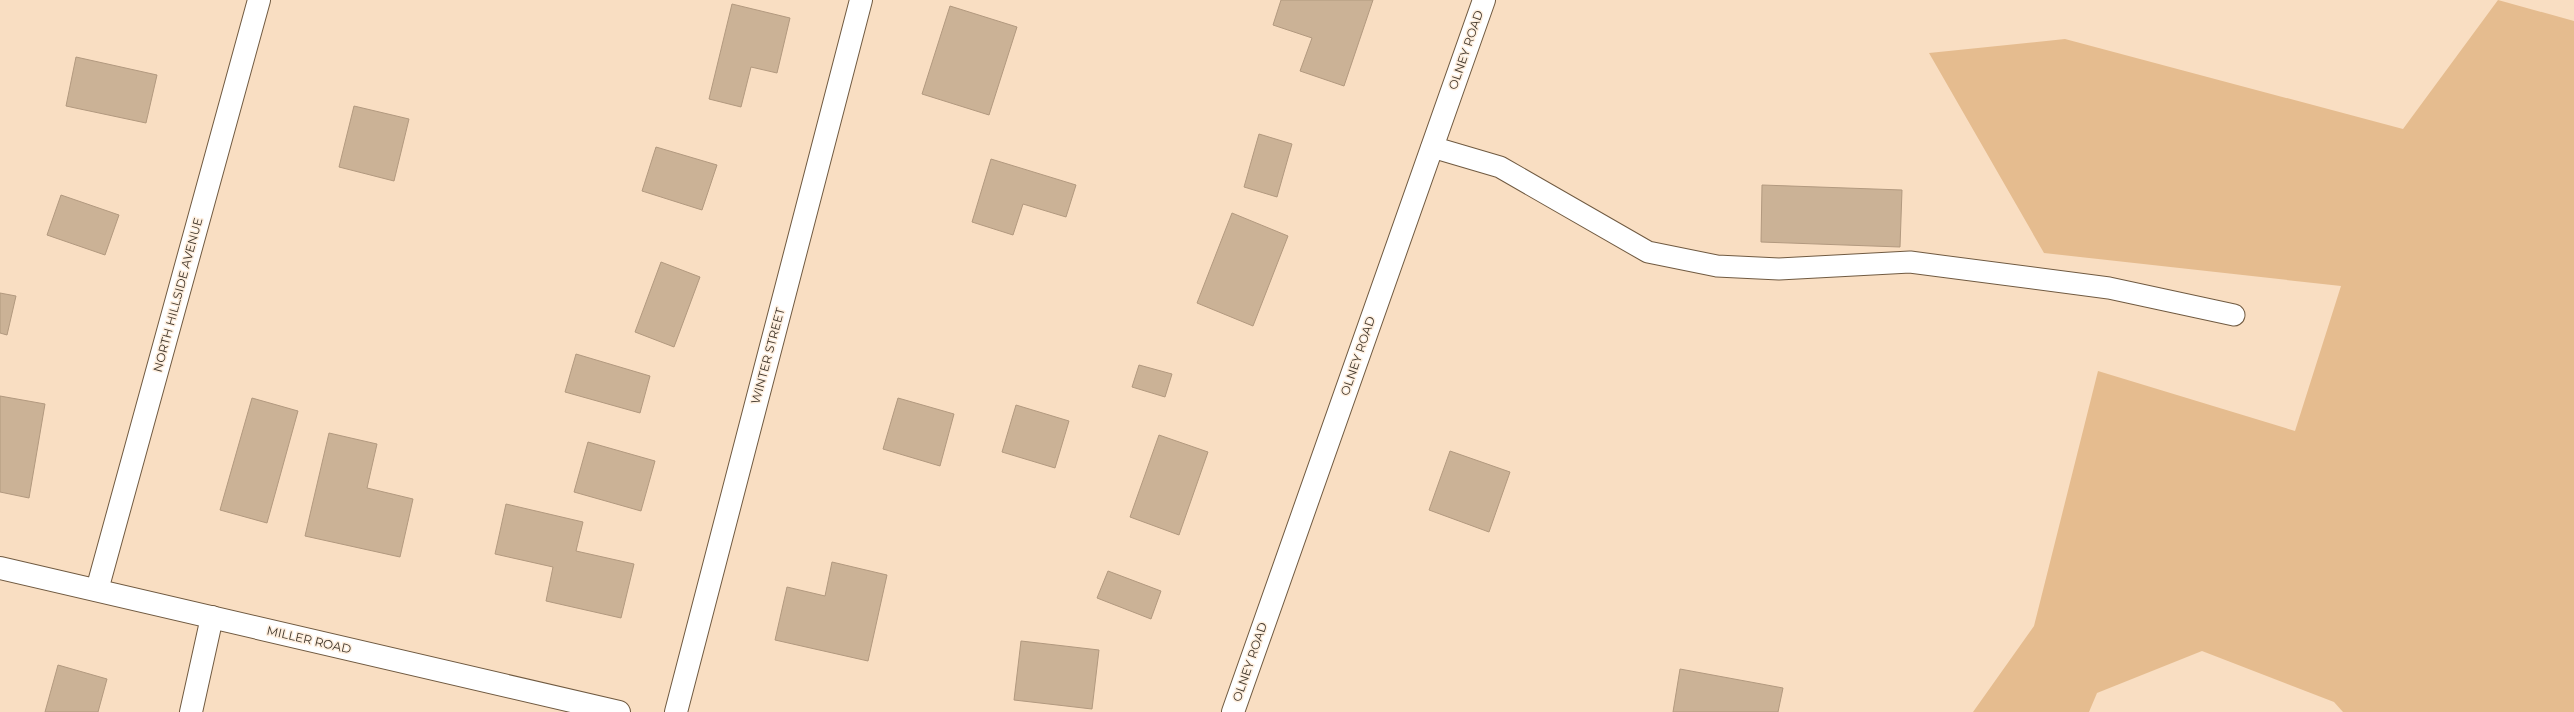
<svg xmlns="http://www.w3.org/2000/svg" width="2574" height="712" viewBox="0 0 2574 712" font-family="Montserrat,sans-serif">
  <rect width="100%" height="100%" fill="#f9dec2"/>
  <path fill="#e5bc8f" d="M 2498,0 L 2574,21 L 2574,712 L 2343,712 L 2334,702 L 2202,651 L 2097,693 L 2089,712 L 1973,712 L 2034,626 L 2098,371 L 2295,431 L 2341,286 L 2044,253 L 1929,53 L 2065,39 L 2403,129 Z"/>
  <g fill="#cbb296" stroke="#b2997f">
    <path d="M 1281,0 L 1373,0 L 1344,86 L 1300,71 L 1312,38 L 1273,25 Z"/>
    <path d="M 732,4 L 790,18 L 777,73 L 751,67 L 741,107 L 709,99 Z"/>
    <path d="M 950,6 L 1017,27 L 989,115 L 922,94 Z"/>
    <path d="M 76,57 L 157,75 L 146,123 L 66,106 Z"/>
    <path d="M 354,106 L 409,119 L 394,181 L 339,167 Z"/>
    <path d="M 1259,134 L 1292,144 L 1277,197 L 1244,187 Z"/>
    <path d="M 656,147 L 717,165 L 702,210 L 642,191 Z"/>
    <path d="M 991,159 L 1076,185 L 1066,217 L 1023,204 L 1013,235 L 972,222 Z"/>
    <path d="M 1762,185 L 1902,190 L 1900,247 L 1761,242 Z"/>
    <path d="M 61,195 L 119,215 L 105,255 L 47,235 Z"/>
    <path d="M 1232,213 L 1288,236 L 1253,326 L 1197,303 Z"/>
    <path d="M 661,262 L 700,277 L 674,347 L 635,332 Z"/>
    <path d="M 0,293 L 16,296 L 7,335 L 0,333 Z"/>
    <path d="M 576,354 L 650,376 L 640,413 L 565,392 Z"/>
    <path d="M 1139,365 L 1172,374 L 1165,397 L 1132,387 Z"/>
    <path d="M 0,396 L 45,404 L 29,498 L 0,492 Z"/>
    <path d="M 252,398 L 298,411 L 267,523 L 220,510 Z"/>
    <path d="M 898,398 L 954,414 L 940,466 L 883,449 Z"/>
    <path d="M 1016,405 L 1069,421 L 1055,468 L 1002,452 Z"/>
    <path d="M 329,433 L 377,444 L 367,488 L 413,499 L 400,557 L 305,536 Z"/>
    <path d="M 1159,435 L 1208,452 L 1179,535 L 1130,517 Z"/>
    <path d="M 588,442 L 655,461 L 641,511 L 574,492 Z"/>
    <path d="M 1450,451 L 1510,472 L 1489,532 L 1429,510 Z"/>
    <path d="M 506,504 L 583,522 L 576,551 L 634,564 L 621,618 L 546,601 L 553,567 L 495,554 Z"/>
    <path d="M 832,562 L 887,575 L 868,661 L 775,640 L 787,587 L 825,596 Z"/>
    <path d="M 1108,571 L 1161,591 L 1151,619 L 1097,598 Z"/>
    <path d="M 1021,641 L 1099,650 L 1092,709 L 1014,700 Z"/>
    <path d="M 58,665 L 107,679 L 98,712 L 45,712 Z"/>
    <path d="M 1680,669 L 1783,688 L 1778,712 L 1673,712 Z"/>
  </g>
  <g fill="none" stroke-linecap="round" stroke-linejoin="round">
    <g stroke="#705a41" stroke-width="23">
      <path id="service" d="M 1432,147 L 1500,167 L 1648,252 L 1717,266 L 1779,269 L 1910,262 L 2109,288 L 2234,315"/>
    </g>
    <g stroke="#705a41" stroke-width="24">
      <g id="minor">
        <path d="M 97,590 L 259,0"/>
        <path d="M 191,712 L 212,617"/>
        <path d="M 676,712 L 861,0"/>
        <path d="M 1233,712 L 1484,0"/>
      </g>
    </g>
    <g stroke="#705a41" stroke-width="24">
      <path id="tertiary" d="M 0,568 L 619,712"/>
    </g>
    <use href="#service" stroke="#fff" stroke-width="21"/>
    <use href="#minor" stroke="#fff" stroke-width="22"/>
    <use href="#tertiary" stroke="#fff" stroke-width="22"/>
  </g>
  <g text-anchor="middle" stroke-width="3" stroke-linejoin="round" paint-order="stroke">
    <g font-size="12" fill="#3f352a" stroke="#feeedd">
      <text transform="translate(1466 50) rotate(-71)" y="4">OLNEY ROAD</text>
      <text transform="translate(178 295) rotate(-75)" y="4">NORTH HILLSIDE AVENUE</text>
      <text transform="translate(768 356) rotate(-75)" y="4">WINTER STREET</text>
      <text transform="translate(1358 356) rotate(-71)" y="4">OLNEY ROAD</text>
      <text transform="translate(309 640) rotate(13)" y="4">MILLER ROAD</text>
      <text transform="translate(1250 662) rotate(-71)" y="4">OLNEY ROAD</text>
    </g>
  </g>
</svg>
